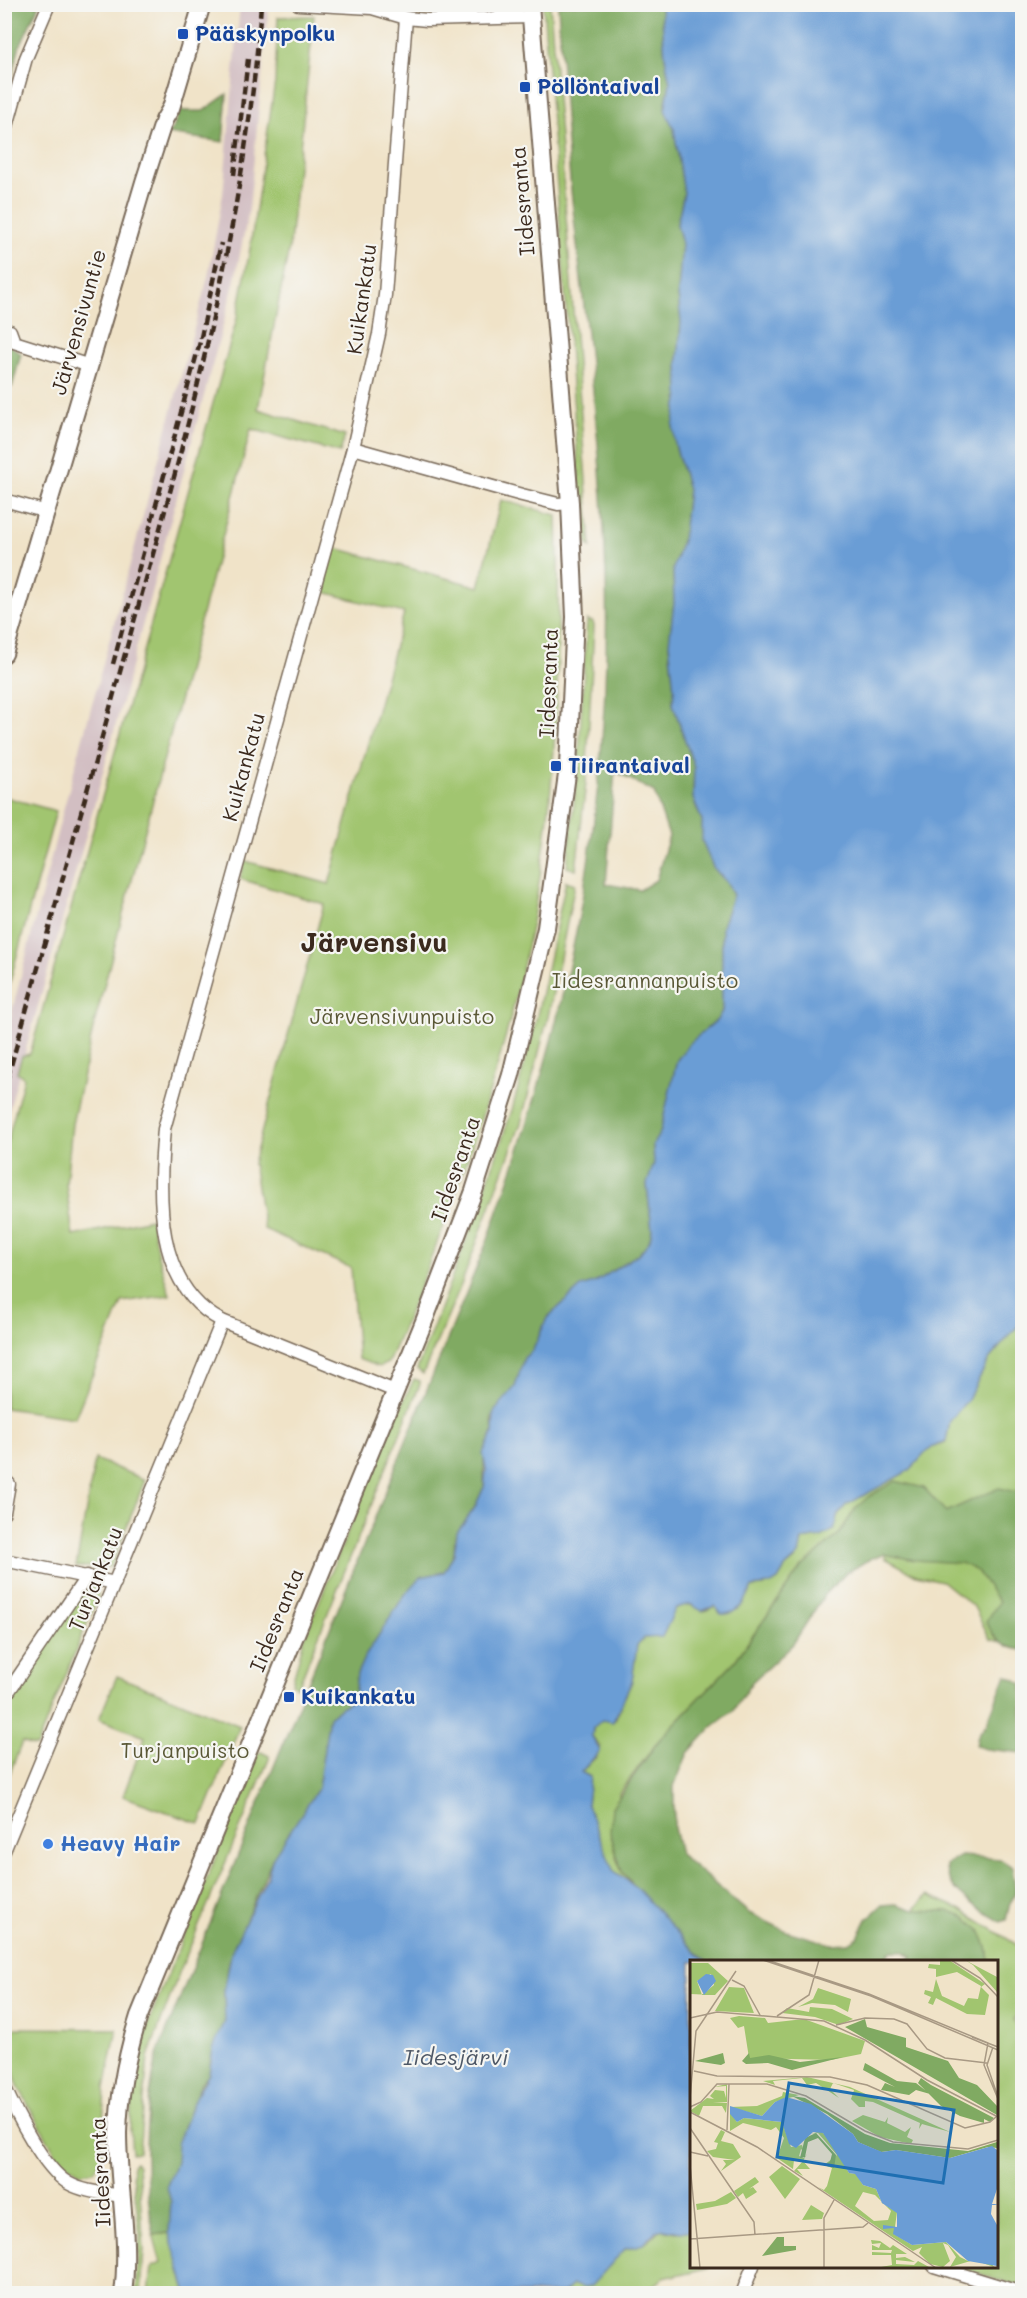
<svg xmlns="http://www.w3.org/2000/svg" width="1027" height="2298" viewBox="0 0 1027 2298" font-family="Mali,sans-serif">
  <rect width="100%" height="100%" fill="#f6f6f2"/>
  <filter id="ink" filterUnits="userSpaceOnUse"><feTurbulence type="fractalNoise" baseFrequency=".0167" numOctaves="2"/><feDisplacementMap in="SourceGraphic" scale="12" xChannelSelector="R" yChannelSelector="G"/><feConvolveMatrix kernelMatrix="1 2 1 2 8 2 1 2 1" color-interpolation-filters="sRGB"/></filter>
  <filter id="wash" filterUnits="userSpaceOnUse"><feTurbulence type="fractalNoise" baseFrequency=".008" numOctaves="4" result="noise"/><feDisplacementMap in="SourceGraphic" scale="24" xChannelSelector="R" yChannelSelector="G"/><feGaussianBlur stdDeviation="1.35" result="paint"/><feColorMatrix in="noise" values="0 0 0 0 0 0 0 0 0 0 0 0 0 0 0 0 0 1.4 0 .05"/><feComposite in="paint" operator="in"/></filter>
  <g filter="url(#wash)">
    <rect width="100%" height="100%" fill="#f0e3c8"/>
    <path fill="#d2bec2" d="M 240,5 L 269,5 L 249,209 L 234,284 L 87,832 L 5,1124 L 5,1039 L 60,822 L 208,277 L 223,194 Z"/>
    <g fill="#a1c56f" stroke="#6e7846" stroke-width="1.5">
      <path d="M 543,5 L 550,5 L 591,547 L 587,544 L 581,501 Z"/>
      <path d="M 314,16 L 290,243 L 258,409 L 345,436 L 340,453 L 251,429 L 94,1024 L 72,1124 L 66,1184 L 73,1236 L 151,1219 L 158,1256 L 170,1295 L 122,1302 L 75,1418 L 5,1408 L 5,1150 L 24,1078 L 17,1072 L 22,1056 L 30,1054 L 237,318 L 250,249 L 275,82 L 278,17 Z"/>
      <path d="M 501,500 L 557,515 C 560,626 559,738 544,849 C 520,1028 459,1197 388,1363 L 379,1367 L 358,1359 L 351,1268 L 264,1229 L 253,1163 L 324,904 L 240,879 L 245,861 L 329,884 L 404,613 L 320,591 L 332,547 L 479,587 Z"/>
      <path d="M 587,620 L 593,622 L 594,626 L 586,782 L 576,870 L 567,867 L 578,767 Z"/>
      <path d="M 5,797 L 56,811 L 5,1000 L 4,797 Z"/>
      <path d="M 566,881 L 575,884 L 548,1017 L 521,1123 L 461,1285 L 423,1374 L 417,1369 L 478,1209 L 512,1110 L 534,1029 Z"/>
      <path d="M 1022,1321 L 1022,1649 L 990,1639 L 974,1607 L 942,1581 L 916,1575 L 885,1558 L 878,1491 L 856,1508 L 839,1534 L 800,1569 L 735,1661 L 659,1740 L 619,1793 L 616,1858 L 622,1872 L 632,1883 L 613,1870 L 602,1847 L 587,1805 L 590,1777 L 581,1772 L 597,1756 L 600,1747 L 592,1736 L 594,1725 L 602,1720 L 615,1720 L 632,1681 L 637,1645 L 644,1638 L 662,1636 C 669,1626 672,1599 690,1605 C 695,1606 699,1609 705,1611 L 715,1606 L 719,1612 L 749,1595 L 752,1587 L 765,1586 L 778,1580 L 785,1568 L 795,1560 L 802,1540 L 821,1537 L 846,1505 L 910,1470 L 929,1449 L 946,1442 L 950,1421 L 968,1399 L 990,1358 Z"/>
      <path d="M 414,1379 L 420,1381 L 420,1384 L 300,1682 L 296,1687 L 292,1683 L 304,1639 L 387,1436 Z"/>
      <path d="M 95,1459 L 145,1480 L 111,1567 L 76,1567 Z"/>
      <path d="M 91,1586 L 97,1587 L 98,1597 L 36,1747 L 22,1742 L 5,1785 L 5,1705 L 77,1598 Z"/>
      <path d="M 117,1676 L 240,1726 L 200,1824 L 123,1796 L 145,1737 L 99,1719 Z"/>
      <path d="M 261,1752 L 269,1756 L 269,1759 L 179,1973 L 148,2057 L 139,2152 L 132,2153 L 130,2129 L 132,2090 L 149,2021 L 258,1753 Z"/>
      <path d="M 928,1895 L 960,1909 L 1022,1948 L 1022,2003 L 1014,2020 L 1022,2033 L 1022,2287 L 957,2267 L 996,2266 L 996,1962 L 989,1962 L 987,1946 L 930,1911 L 914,1910 Z"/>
      <path d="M 5,2028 L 117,2029 L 105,2088 L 101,2161 L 94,2171 L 80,2173 L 58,2158 L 18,2086 L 5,2047 Z"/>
      <path d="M 135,2162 L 138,2165 L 144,2249 L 141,2294 L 136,2293 L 140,2236 L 132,2164 Z"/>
      <path d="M 660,2229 L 676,2232 L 691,2230 L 691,2266 L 711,2267 L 664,2278 L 644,2293 L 563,2294 L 573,2285 L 582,2287 L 625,2249 L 647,2242 Z"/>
      <path d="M 169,2233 L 187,2293 L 149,2294 L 152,2267 L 161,2263 L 153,2235 Z"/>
    </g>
    <g fill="#80aa62" stroke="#5e6a40" stroke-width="1.5" fill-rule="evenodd">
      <path d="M 5,4 L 39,5 L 19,48 L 5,104 Z"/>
      <path d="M 558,5 L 661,5 L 665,57 L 670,83 L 665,107 L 674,129 L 684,193 L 677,224 L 682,244 L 678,294 L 681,322 L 678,360 L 679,395 L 673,426 L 675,444 L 688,489 L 683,537 L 673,569 L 674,603 L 669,646 L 674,689 L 673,704 L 694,767 L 693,798 L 702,821 L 702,832 L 713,867 L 728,884 L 733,895 L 722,927 L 722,1011 L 717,1020 L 690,1043 L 677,1060 L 660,1133 L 653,1147 L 654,1163 L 647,1185 L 652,1230 L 650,1240 L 640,1253 L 596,1282 L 579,1289 L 547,1318 L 533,1350 L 524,1358 L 515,1387 L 492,1417 L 493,1433 L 484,1451 L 484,1487 L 474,1509 L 455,1536 L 454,1554 L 444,1572 L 426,1576 L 404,1596 L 364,1658 L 357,1674 L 354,1698 L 329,1717 L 318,1789 L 273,1857 L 228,1962 L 224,1990 L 225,2021 L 211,2058 L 209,2074 L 200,2086 L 183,2127 L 176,2162 L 167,2186 L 171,2202 L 169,2233 L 154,2235 C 142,2175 144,2111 158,2052 L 486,1244 C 568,1025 612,812 606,577 C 602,450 586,326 572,200 C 565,135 562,69 558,5 ZM 615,771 L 654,792 L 669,836 L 656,880 L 640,890 L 606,884 Z"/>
      <path d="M 227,94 L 223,142 L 167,134 L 173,128 L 179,111 L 203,111 Z"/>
      <path d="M 4,340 L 21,354 L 12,387 L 5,385 Z"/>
      <path d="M 895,1481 L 924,1488 L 946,1512 L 999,1488 L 1022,1493 L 1022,1650 C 1002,1647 995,1640 986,1622 L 999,1602 L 977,1571 L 961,1563 L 915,1560 L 883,1554 L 870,1559 L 846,1573 L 823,1597 L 793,1644 L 752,1682 L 733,1711 L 712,1727 L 688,1753 L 674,1786 L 674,1828 L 680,1854 L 749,1913 L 786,1931 L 831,1944 L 849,1943 L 858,1937 L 867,1919 L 882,1905 L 896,1904 L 914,1910 L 948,1911 L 966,1918 L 980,1930 L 987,1946 L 989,1962 L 907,1962 L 912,1956 L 903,1951 L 891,1951 L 882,1962 L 707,1962 L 693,1950 L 622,1872 L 610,1833 L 612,1807 L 659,1740 L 735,1661 L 800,1569 L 839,1534 L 856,1508 L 868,1497 Z"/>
      <path d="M 1006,1675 L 1022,1683 L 1022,1753 L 986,1749 L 976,1746 L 978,1735 L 987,1723 Z"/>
      <path d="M 961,1856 L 1000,1859 L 1012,1867 L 1016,1893 L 1010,1903 L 1006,1920 L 1001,1922 C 980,1908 945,1892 946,1865 Z"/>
    </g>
    <path fill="#6b9dd5" stroke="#53647a" stroke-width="1.5" d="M 661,5 L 1022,5 L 1022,1321 L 990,1358 L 968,1399 L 950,1421 L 946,1441 L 929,1449 L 910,1470 L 846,1505 L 839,1514 L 834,1530 L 821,1537 L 802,1540 L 799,1555 L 785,1568 L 778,1580 L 770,1585 L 752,1587 C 747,1600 737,1616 721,1614 L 715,1606 L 702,1611 L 690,1604 L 676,1608 L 662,1637 L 644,1638 L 637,1645 L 632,1681 L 613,1722 L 602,1720 L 593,1728 L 592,1736 L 600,1751 L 581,1772 L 590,1777 L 587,1805 L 613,1870 L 639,1890 L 693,1950 L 707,1962 L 691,1962 L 691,2230 L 681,2232 L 664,2229 L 656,2231 L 643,2244 L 625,2249 L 591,2286 L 585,2288 L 573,2285 L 563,2293 L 187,2293 L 169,2233 L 171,2202 L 167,2186 L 176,2162 L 177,2144 L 195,2097 L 209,2074 L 213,2049 L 225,2021 L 224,1990 L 232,1950 L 267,1877 L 273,1857 L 318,1789 L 329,1717 L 354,1698 L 357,1674 L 364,1658 L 404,1596 L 421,1577 L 444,1572 L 454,1554 L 457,1532 L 474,1509 L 484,1487 L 486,1470 L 483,1453 L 493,1433 L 494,1412 L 515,1387 L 524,1358 L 533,1350 L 547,1318 L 581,1287 L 596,1282 L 640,1253 L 650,1240 L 652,1230 L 647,1184 L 654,1163 L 653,1144 L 660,1133 L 677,1060 L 690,1043 L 717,1020 L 722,1011 L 722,927 L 733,895 L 728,884 L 713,867 L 702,841 L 702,821 L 693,798 L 694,767 L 673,704 L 674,689 L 669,643 L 674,603 L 673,569 L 683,537 L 688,489 L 675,444 L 673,426 L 679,395 L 678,360 L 681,322 L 678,294 L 682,244 L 677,224 L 684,193 L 674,129 L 665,110 L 670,83 L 665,57 Z"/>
  </g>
  <g filter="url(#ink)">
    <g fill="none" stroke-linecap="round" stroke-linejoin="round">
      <g stroke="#7a6b5a" stroke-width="15">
        <g id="street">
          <path d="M 298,4 L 372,8 L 406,18 L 427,20 L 531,17"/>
          <path d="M 4,137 L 26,58 L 49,4"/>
          <path d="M 10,331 L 14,342 L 90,366"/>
          <path d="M 353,448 L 522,495 L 558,504 L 570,503"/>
          <path d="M 4,500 L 47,512"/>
          <path d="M 395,1391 L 222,1321 C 154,1286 158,1195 164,1129 L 353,448 L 379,334 L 385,295 L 406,18"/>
          <path d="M 4,1512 L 9,1484"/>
          <path d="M 4,1560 L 115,1583"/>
          <path d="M 4,1698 L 87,1576"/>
          <path d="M 4,1851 L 222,1321"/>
          <path d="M 4,2086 C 16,2113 43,2168 68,2183 C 84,2192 104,2193 122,2196"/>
          <path d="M 934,2266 L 1022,2293"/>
          <path d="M 742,2294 L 753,2266"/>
        </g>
      </g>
      <g stroke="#7a6b5a" stroke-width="20">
        <g id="secondary">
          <path d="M 4,654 L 144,182 L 164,120 L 171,108 L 202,4"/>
          <path d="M 123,2294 C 130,2239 118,2187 118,2133 C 119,2093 127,2054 139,2016 L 423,1324 L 474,1191 L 511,1075 L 546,928 L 568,767 L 575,617 L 570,503 L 530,4"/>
        </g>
      </g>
      <use href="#street" stroke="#fff" stroke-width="12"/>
      <use href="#secondary" stroke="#fff" stroke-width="16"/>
      <g stroke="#3b2a1e" stroke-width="4.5" stroke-dasharray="9 4.5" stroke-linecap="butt">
        <path d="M 234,175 L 248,59"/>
        <path d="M 113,664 L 200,342 L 221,243"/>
        <path d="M 4,1091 C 47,935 90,780 133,625 C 191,421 246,217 261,4"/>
      </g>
    </g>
  </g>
  <g fill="#1a4fb4" stroke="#f6f6f2" stroke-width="2">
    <rect x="177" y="28" width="12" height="12" rx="3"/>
    <rect x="519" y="81" width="12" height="12" rx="3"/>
    <rect x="550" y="760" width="12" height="12" rx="3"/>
    <rect x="283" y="1691" width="12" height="12" rx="3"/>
  </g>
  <circle fill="#3f7fe0" stroke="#f6f6f2" stroke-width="2" cx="48" cy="1844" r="6"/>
  <g text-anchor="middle" stroke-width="4.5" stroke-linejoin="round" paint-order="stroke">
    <g font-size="21" font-weight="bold" fill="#164399" stroke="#f6f6f2" text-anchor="start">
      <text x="195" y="41">Pääskynpolku</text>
      <text x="537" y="94">Pöllöntaival</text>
      <text x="568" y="773">Tiirantaival</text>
      <text x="301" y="1704">Kuikankatu</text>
    </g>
    <g font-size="21" fill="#3b2a1e" stroke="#f6f6f2">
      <text transform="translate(523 201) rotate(-95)" y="7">Iidesranta</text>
      <text transform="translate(362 299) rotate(-82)" y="7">Kuikankatu</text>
      <text transform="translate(79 322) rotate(-74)" y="7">Järvensivuntie</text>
      <text transform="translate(549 683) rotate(-88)" y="7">Iidesranta</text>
      <text transform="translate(244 767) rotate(-75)" y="7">Kuikankatu</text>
      <text transform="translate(456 1169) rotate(-71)" y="7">Iidesranta</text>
      <text transform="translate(96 1579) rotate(-68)" y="7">Turjankatu</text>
      <text transform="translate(277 1620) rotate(-68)" y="7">Iidesranta</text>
      <text transform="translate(101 2172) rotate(-93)" y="7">Iidesranta</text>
    </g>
    <g font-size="21" fill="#5a5836" stroke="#f6f6f2">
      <text x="645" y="988">Iidesrannanpuisto</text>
      <text x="402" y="1024">Järvensivunpuisto</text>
      <text x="185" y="1758">Turjanpuisto</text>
    </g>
    <g font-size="21" font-weight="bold" fill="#366cbe" stroke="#f6f6f2" text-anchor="start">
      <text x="60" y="1851">Heavy Hair</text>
    </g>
    <g font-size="22" font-style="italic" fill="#4e5867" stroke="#f6f6f2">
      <text x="456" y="2065">Iidesjärvi</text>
    </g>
    <g font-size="27" font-weight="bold" fill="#3b2a1e" stroke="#f6f6f2">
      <text x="374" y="952">Järvensivu</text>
    </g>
  </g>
  <g transform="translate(690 1960)">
    <rect width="308" height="308" fill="#f0e3c8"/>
    <path d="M 250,0 L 259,0 L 295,24 L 291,27 L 299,35 L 295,55 L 277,54 L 246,38 L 243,45 L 238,43 L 241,37 L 234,34 L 235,30 L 243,32 L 246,19 L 252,36 L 274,46 L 278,38 L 288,39 L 291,26 L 267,12 L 246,17 L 246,9 L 238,8 L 239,4 L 250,5 ZM 275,0 L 307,17 L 307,32 L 283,5 ZM 0,3 L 18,3 L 38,21 L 25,35 L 0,34 ZM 21,14 L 24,25 L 12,35 L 7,21 ZM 39,27 L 54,28 L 64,53 L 25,51 ZM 128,28 L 161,39 L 158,52 L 145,45 L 122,43 L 108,47 L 123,39 ZM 120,47 L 142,49 L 163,59 L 149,65 L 125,57 L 92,53 L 97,48 L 119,52 ZM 49,56 L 75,58 L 78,63 L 114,59 L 175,81 L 171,94 L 141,100 L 59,98 L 54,66 L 48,68 L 40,58 ZM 117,117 L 160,127 L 260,172 L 232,164 L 229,169 L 230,163 L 183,142 L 175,141 L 175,147 L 169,147 L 161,139 L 164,130 L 143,123 L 140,129 L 149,138 L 126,123 L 117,125 L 112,118 L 83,121 L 85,125 L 73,121 ZM 37,124 L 37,142 L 23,142 L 37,143 L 36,153 L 32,146 L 13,146 L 9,156 L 0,151 L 17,138 L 24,139 L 20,136 L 25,130 L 34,131 L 36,138 L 36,126 L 24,127 ZM 93,132 L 109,135 L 85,142 L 72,156 L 40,147 L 67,146 L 92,136 ZM 40,152 L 47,162 L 54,158 L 92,162 L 101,187 L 112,185 L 114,192 L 111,189 L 109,196 L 114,198 L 117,194 L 113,201 L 120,209 L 107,209 L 113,216 L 104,211 L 113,201 L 104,200 L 103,209 L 87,198 L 94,178 L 86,167 L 81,170 L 53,163 L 40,171 ZM 173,155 L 195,162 L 198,157 L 197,163 L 215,172 L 221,167 L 217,177 L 223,180 L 221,184 L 190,177 L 162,161 ZM 31,170 L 35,172 L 31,181 L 43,184 L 51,197 L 31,211 L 36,204 L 33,200 L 45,200 L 23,197 L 17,191 L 26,189 L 28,183 L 24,182 ZM 130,171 L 139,177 L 159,213 L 166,214 L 173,225 L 186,229 L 192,243 L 207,252 L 204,274 L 222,285 L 256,282 L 270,297 L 278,301 L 284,300 L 302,304 L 304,307 L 284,300 L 260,307 L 266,297 L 258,285 L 253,283 L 260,301 L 253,307 L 240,304 L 229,293 L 232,287 L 223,291 L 128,227 L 134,230 L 137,226 L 142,208 L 134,205 L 147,195 L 128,173 L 122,174 ZM 173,232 L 185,235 L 201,251 L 198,260 L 184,261 L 165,246 ZM 92,206 L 110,219 L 95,239 L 79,217 ZM 65,217 L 69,222 L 59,229 L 63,227 L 67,232 L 56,239 L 53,233 L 48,237 L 44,231 ZM 41,232 L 46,238 L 37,244 L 7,250 L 6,244 L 25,241 ZM 121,245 L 134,253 L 132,259 L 112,260 ZM 181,280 L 190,281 L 200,288 L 203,285 L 217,294 L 206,294 L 206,298 L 215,297 L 225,302 L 206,300 L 206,304 L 224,305 L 228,301 L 239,307 L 191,307 L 202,305 L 201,295 L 182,295 L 182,292 L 201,293 L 202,290 L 182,290 L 182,285 L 189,288 L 191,283 L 182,284 Z" fill="#a1c56f" fill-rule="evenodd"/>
    <path d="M 175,59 L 177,67 L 216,78 L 216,87 L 258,101 L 269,118 L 287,125 L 307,146 L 307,155 L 155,67 ZM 33,93 L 35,103 L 31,105 L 5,101 ZM 59,93 L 60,98 L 79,95 L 110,102 L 153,97 L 102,110 L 78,103 L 56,104 L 52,101 ZM 175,103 L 207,121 L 226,123 L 240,134 L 226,130 L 219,135 L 191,130 L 195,123 L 205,127 L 173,110 ZM 231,118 L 241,125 L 304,158 L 300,162 L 294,159 L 294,163 L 270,156 L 251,146 L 228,123 ZM 102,136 L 115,138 L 175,174 L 200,183 L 278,191 L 307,182 L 307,188 L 298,187 L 260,198 L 206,190 L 191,192 L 168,182 L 163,174 L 137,154 ZM 126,173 L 146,195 L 144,208 L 134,205 L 140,202 L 142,194 L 128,178 L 118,182 L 115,197 L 110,198 L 115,178 ZM 87,277 L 94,277 L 94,286 L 106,286 L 106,290 L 72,296 Z" fill="#80aa62"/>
    <path d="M 16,14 L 23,15 L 26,21 L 14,35 L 7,21 ZM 96,137 L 121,144 L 163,174 L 168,182 L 192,192 L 206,190 L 260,198 L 302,186 L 307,190 L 308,226 L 302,244 L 305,244 L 308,245 L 302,245 L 301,254 L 307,265 L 307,306 L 278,301 L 256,282 L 222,285 L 203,274 L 204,268 L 193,269 L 193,265 L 207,267 L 207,253 L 192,243 L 186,229 L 173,225 L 165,214 L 159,213 L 133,173 L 123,172 L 106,188 L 99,184 L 92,162 L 54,158 L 47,162 L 40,154 L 40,146 L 72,156 L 85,142 Z" fill="#6b9dd5"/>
    <path fill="none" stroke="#a89984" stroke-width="1.5" d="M 73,0 L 181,36 L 308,90M 77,0 L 179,34 L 298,83 L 294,105 L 308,139M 261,0 L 290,18 L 308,37M 42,20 L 54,26 L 70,55M 87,56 L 119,35 L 129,0M 0,58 L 27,52 L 134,61 L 175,80 L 237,120 L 308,157M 146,65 L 175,58 L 204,59 L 217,64 L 237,89 L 255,98 L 297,103M 282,77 L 308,87M 303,87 L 297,105 L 308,137M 4,111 L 27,116 L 140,117 L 177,125 L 275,168 L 300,162 L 306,157M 0,138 L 6,71 L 46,11M 0,147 L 11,142 L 27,124 L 77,124 L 116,136 L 175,171 L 203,182 L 278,189 L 308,180M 0,152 L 67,187 L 246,308M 0,168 L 64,262 L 65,275M 37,170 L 39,124M 0,192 L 18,196M 0,205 L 10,308M 0,279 L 173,267 L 178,263M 134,308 L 134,258 L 144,240"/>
    <path fill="#1f6fb2" fill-opacity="0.15" stroke="#1f6fb2" stroke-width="3" d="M 99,123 L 264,150 L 253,223 L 87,197 Z"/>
    <rect width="308" height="308" fill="none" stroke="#3b2a1e" stroke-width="3"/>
  </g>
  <rect width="1027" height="2298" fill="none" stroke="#f6f6f2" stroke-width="24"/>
</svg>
